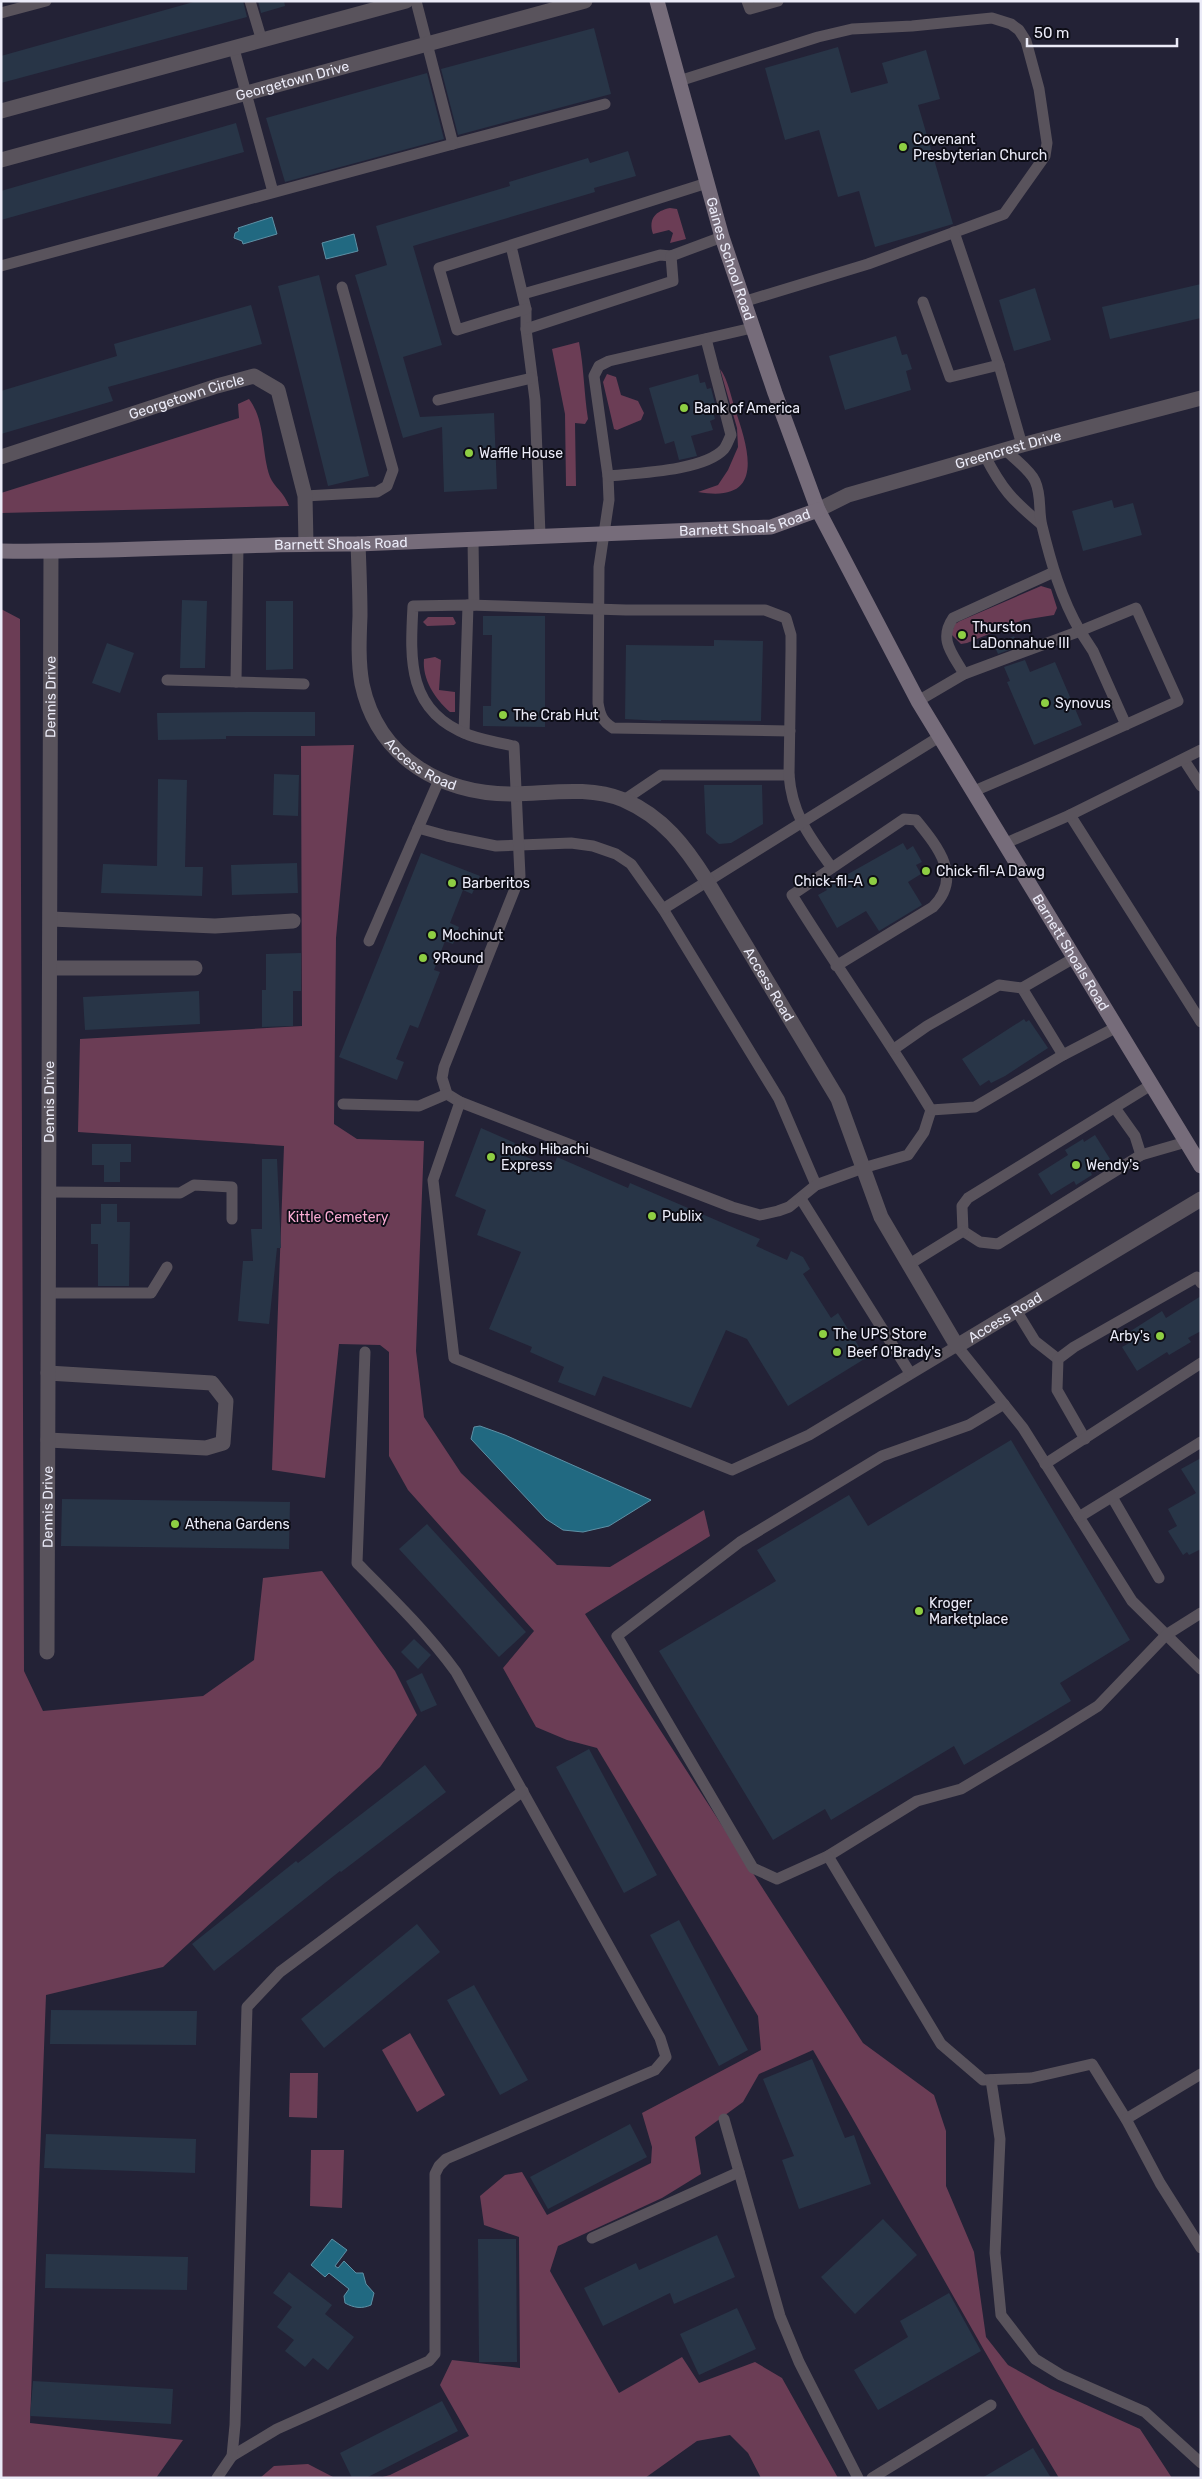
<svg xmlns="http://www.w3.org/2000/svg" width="1202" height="2479" viewBox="0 0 1202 2479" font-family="Rubik,sans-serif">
  <rect width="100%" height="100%" fill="#232236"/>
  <g fill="#6b3d55">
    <path d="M 670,208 L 677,209 L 686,239 L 670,243 L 673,233 L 669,230 L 653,234 C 648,218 656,211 670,208 Z"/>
    <path d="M 579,342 C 584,368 584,393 588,419 L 585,424 L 575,423 L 576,486 L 566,486 L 565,414 L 552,349 Z"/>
    <path d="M 720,369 C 728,379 731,397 735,409 C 749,450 766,504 698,492 L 718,485 L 728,470 L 738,447 L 737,428 Z"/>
    <path d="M 607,374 L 616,377 L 621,395 L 638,401 L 644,413 L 641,420 L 617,430 L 614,429 L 603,382 Z"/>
    <path d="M 249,399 C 266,422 261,452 270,477 C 274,487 284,492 289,506 L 1,513 L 1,493 L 239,418 L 238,404 Z"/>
    <path d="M 1041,586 L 1051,589 L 1057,608 L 1054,615 L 1023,620 L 967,643 L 961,644 L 951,634 L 955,624 L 960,621 Z"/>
    <path d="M 1,609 L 20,619 L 24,1671 L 43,1711 L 203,1696 L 254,1660 L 263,1578 L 322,1571 L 395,1671 L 417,1715 L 380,1767 L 163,1967 L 46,1995 L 30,2423 L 183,2440 L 156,2478 L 1,2478 Z"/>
    <path d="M 428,617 L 453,617 L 456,623 L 454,625 L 427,626 L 423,622 Z"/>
    <path d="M 435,657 L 441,660 L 439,690 L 455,692 L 455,712 L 450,712 C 435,699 422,679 424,659 Z"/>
    <path d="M 354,745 L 336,938 L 334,1124 L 357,1139 L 424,1141 L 416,1351 L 424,1417 L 461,1473 L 557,1565 L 610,1567 L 704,1510 L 710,1536 L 585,1614 L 863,2043 L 934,2095 L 946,2131 L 946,2186 L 974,2252 L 986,2337 L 1008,2365 L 1051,2389 L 1140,2429 L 1172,2478 L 1059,2478 C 974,2337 896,2192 813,2050 L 759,2074 L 743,2102 L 695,2137 L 701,2174 L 662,2198 L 558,2246 L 550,2271 L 619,2393 L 682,2357 L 699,2383 L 755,2362 L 782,2378 L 838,2478 L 761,2478 L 748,2453 L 730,2435 L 697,2441 L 645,2478 L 379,2478 L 390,2475 L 469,2436 L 440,2385 L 452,2360 L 520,2368 L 519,2237 L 484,2225 L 480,2196 L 505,2175 L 522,2172 L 547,2215 L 651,2163 L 652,2147 L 642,2113 L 761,2050 L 758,2016 L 597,1748 L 567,1740 L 536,1727 L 503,1668 L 534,1631 L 408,1490 L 389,1456 L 389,1352 L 380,1345 L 339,1344 L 325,1478 L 272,1470 L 284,1146 L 78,1132 L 80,1039 L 302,1026 L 301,746 Z"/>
    <path d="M 410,2033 L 445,2095 L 417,2112 L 382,2050 Z"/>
    <path d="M 290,2073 L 318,2073 L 317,2118 L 289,2117 Z"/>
    <path d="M 311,2150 L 344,2150 L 342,2208 L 310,2206 Z"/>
    <path d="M 308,2464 L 335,2478 L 260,2478 L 274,2466 Z"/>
  </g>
  <g fill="#216981" stroke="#5e90a5">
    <path d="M 272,217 L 277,234 L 243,244 L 242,241 L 234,238 L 235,233 L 239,231 L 238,228 Z"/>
    <path d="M 354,234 L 358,251 L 326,259 L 322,243 Z"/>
    <path d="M 480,1426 L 505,1435 L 651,1500 L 609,1526 L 583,1532 L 563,1530 L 546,1519 L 471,1439 L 474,1427 Z"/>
    <path d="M 332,2239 L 347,2250 L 335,2266 L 338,2268 L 344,2261 L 356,2273 L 363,2273 L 366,2284 L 374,2293 L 371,2305 C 362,2309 354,2308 345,2303 L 344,2296 L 349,2289 L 329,2273 L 325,2277 L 311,2265 Z"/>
  </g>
  <g fill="#283547">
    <path d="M 197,1 L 243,1 L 247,17 L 1,83 L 1,56 Z"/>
    <path d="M 258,1 L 284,1 L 285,6 L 261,13 Z"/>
    <path d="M 594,28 L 611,94 L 458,135 L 441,69 Z"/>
    <path d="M 838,47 L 851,93 L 888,83 L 882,63 L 926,50 L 940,99 L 918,105 L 953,224 L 875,247 L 859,191 L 838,197 L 819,130 L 785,140 L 765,68 Z"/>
    <path d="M 427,73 L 444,139 L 285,182 L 266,118 Z"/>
    <path d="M 236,123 L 244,152 L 1,220 L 1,191 Z"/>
    <path d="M 628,151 L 636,176 L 594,188 L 595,192 L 413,246 L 442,345 L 403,357 L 420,417 L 494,413 L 497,489 L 444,492 L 442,427 L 403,438 L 355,275 L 387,265 L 376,226 L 510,186 L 509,182 L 588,158 L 590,163 Z"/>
    <path d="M 319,275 L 369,476 L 328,486 L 278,286 Z"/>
    <path d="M 1201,284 L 1201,318 L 1110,339 L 1102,307 Z"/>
    <path d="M 1035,288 L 1051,340 L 1014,351 L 999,300 Z"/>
    <path d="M 251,305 L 262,344 L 108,387 L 113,401 L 1,434 L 1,391 L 117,356 L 114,344 Z"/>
    <path d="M 896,336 L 902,355 L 907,354 L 912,369 L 906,371 L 911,390 L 845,410 L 829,356 Z"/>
    <path d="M 698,374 L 700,383 L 705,382 L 707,389 L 711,388 L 717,411 L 713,412 L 715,419 L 710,421 L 713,430 L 691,436 L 697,456 L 679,460 L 674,441 L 665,444 L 649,388 Z"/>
    <path d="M 1112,500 L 1114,508 L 1133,503 L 1142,535 L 1083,551 L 1072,511 Z"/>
    <path d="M 182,600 L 207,601 L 205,668 L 180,668 Z"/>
    <path d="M 266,601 L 293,601 L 293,669 L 266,670 Z"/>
    <path d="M 483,616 L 545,616 L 545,727 L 483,726 L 483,706 L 491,706 L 492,635 L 483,635 Z"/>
    <path d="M 1014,636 L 1019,646 L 998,654 L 994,645 Z"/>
    <path d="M 714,640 L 763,641 L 761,721 L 661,720 L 661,721 L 625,719 L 626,645 L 714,646 Z"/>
    <path d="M 107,643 L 134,653 L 120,693 L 92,683 Z"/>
    <path d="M 1025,660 L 1030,672 L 1055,662 L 1082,725 L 1034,745 L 1007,682 L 1010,681 L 1004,667 Z"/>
    <path d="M 246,712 L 315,712 L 315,736 L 226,736 L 226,739 L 158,740 L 157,713 Z"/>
    <path d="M 274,774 L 299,775 L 298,816 L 273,815 Z"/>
    <path d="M 158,779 L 187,780 L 185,867 L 203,867 L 202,896 L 101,893 L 103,864 L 157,866 Z"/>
    <path d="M 704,785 L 762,785 L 763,824 L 731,843 L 719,844 L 706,833 Z"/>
    <path d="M 903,843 L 907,850 L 913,846 L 922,862 L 916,865 L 921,874 L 908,882 L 922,905 L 879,931 L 866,911 L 837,928 L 818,895 L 827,890 L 825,887 Z"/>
    <path d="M 421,853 L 480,876 L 472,894 L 463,890 L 450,923 L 459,927 L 453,944 L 445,941 L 434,970 L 440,972 L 418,1028 L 410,1025 L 396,1059 L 404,1062 L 397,1080 L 339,1057 Z"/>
    <path d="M 297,863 L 298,893 L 232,895 L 231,865 Z"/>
    <path d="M 301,953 L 301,991 L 293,991 L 293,1026 L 262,1027 L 262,990 L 266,990 L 266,954 Z"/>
    <path d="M 199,991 L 200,1024 L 85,1030 L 83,997 Z"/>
    <path d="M 1024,1019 L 1026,1022 L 1029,1020 L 1048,1048 L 1005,1076 L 991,1083 L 989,1080 L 980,1086 L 962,1059 Z"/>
    <path d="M 481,1128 L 515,1143 L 512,1151 L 553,1168 L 557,1157 L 628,1188 L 630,1183 L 760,1239 L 756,1246 L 787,1260 L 791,1251 L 803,1257 L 810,1269 L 803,1274 L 831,1318 L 838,1313 L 866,1358 L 788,1406 L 747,1339 L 726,1330 L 691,1408 L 603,1376 L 595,1396 L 558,1382 L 564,1367 L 530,1352 L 532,1347 L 489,1329 L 521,1252 L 477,1235 L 486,1210 L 455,1196 Z"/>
    <path d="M 1095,1135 L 1110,1159 L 1090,1171 L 1092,1175 L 1076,1185 L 1074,1181 L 1051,1195 L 1038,1174 L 1068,1155 L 1065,1150 L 1083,1139 L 1084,1142 Z"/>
    <path d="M 92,1144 L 131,1144 L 131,1162 L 120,1162 L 120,1182 L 104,1182 L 104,1165 L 92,1165 Z"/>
    <path d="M 262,1159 L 277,1159 L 281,1248 L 277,1248 L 269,1324 L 238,1321 L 243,1261 L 253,1261 L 251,1229 L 262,1229 Z"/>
    <path d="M 101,1204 L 117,1204 L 117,1222 L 130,1222 L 129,1286 L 98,1286 L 98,1244 L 91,1244 L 91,1224 L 101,1224 Z"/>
    <path d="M 1201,1296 L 1201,1331 L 1188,1338 L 1191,1342 L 1169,1355 L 1167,1352 L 1137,1371 L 1122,1347 L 1131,1342 L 1126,1334 L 1162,1311 L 1166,1318 Z"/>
    <path d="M 1011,1440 L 1130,1640 L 1060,1683 L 1071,1701 L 964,1765 L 954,1746 L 831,1820 L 825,1809 L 773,1840 L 659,1651 L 776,1581 L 757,1550 L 849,1495 L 868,1526 Z"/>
    <path d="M 1201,1458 L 1201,1549 L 1189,1555 L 1187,1552 L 1183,1555 L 1168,1531 L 1177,1526 L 1168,1509 L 1196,1493 L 1181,1469 Z"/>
    <path d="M 62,1499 L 290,1502 L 289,1549 L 61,1546 Z"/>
    <path d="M 427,1524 L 526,1632 L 499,1657 L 399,1549 Z"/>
    <path d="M 414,1639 L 431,1655 L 418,1669 L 401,1652 Z"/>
    <path d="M 422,1673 L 437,1705 L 421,1712 L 406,1681 Z"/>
    <path d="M 589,1749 L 657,1875 L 624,1893 L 556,1767 Z"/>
    <path d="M 425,1765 L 446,1792 L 341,1872 L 340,1871 L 214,1971 L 192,1944 L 296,1861 L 298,1863 Z"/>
    <path d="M 679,1920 L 748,2050 L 719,2066 L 650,1935 Z"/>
    <path d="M 417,1924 L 440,1952 L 324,2048 L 301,2019 Z"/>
    <path d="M 474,1985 L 528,2080 L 500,2095 L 447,2000 Z"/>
    <path d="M 51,2010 L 197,2011 L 196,2045 L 50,2044 Z"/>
    <path d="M 812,2059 L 845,2138 L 854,2135 L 871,2184 L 799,2209 L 782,2160 L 794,2156 L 763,2079 Z"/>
    <path d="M 630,2124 L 647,2157 L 548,2209 L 530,2177 Z"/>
    <path d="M 46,2134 L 196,2139 L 195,2173 L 44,2168 Z"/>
    <path d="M 883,2219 L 917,2255 L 855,2314 L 821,2277 Z"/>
    <path d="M 717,2235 L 735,2277 L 674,2304 L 670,2293 L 603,2326 L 584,2288 L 636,2263 L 639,2270 Z"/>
    <path d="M 478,2239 L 516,2239 L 517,2362 L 479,2362 Z"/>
    <path d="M 46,2254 L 188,2257 L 187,2290 L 45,2288 Z"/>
    <path d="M 289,2272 L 332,2305 L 325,2314 L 354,2337 L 328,2370 L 313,2358 L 305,2367 L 285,2351 L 294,2340 L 277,2327 L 292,2307 L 273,2293 Z"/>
    <path d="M 949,2293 L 981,2351 L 878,2410 L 854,2370 L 908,2337 L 900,2321 Z"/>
    <path d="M 737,2308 L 756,2349 L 699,2375 L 680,2334 Z"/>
    <path d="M 33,2381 L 173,2389 L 171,2424 L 30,2416 Z"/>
    <path d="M 442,2401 L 458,2431 L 366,2478 L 352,2478 L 340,2453 Z"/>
    <path d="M 1033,2448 L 1051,2478 L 982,2478 Z"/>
  </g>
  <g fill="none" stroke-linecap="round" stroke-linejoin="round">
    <g stroke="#59535c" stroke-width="11">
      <path d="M 250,1 L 262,41"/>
      <path d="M 416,1 L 453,144 L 605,104"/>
      <path d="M 747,1 L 750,9 L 778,1"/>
      <path d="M 1,13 L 46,1"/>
      <path d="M 234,49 L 273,192"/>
      <path d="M 679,81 L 818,37 L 852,29 L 912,26 L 992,18 L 1011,24 L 1019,30 L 1026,41 L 1039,89 L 1047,143 L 1045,156 L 1004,214 L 868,264 L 743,302"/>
      <path d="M 954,232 L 999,365 L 1022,445"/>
      <path d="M 511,246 L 526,309 L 526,329 L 535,400 L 540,535"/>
      <path d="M 1,266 L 453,144"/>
      <path d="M 523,294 L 660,255 L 671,256 L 722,237"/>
      <path d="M 923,302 L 950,377 L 999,365"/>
      <path d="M 526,309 L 457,330 L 439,268 L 707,183"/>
      <path d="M 752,328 L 609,361 L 599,366 L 594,376 L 608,476 L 609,500 L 599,567 L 598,703 C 600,715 602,721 613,728 L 790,731"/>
      <path d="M 526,329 L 673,281 L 671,256"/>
      <path d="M 438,400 L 532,378"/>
      <path d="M 985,456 C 1002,489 1012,500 1041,524"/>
      <path d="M 608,476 C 637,473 704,471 724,449 C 727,445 729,439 731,435 L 706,339"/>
      <path d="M 305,496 L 377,492 L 387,486 L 393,470 L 342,287"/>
      <path d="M 473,539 L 474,605"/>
      <path d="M 964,674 C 953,654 938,640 953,618 L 1054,572"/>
      <path d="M 167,680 L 304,684"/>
      <path d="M 236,682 L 238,546"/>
      <path d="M 918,701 L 964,674 L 1080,631 C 1061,598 1051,563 1042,526 C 1038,511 1042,496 1035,481 C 1030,470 1014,459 1006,450"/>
      <path d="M 464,733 L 468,605"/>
      <path d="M 1184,760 L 1201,786"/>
      <path d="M 972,792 C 1041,763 1110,732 1178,701 L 1136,608 L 1080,631 L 1093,651 L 1126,725"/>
      <path d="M 624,800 L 661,775 L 789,775"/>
      <path d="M 1070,815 L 1201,1022"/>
      <path d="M 418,828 L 447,836 L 496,846 L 571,843 L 593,846 L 616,854 L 631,864 L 663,909 L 779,1099 L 816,1185"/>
      <path d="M 1004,844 L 1070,815 L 1201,750"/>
      <path d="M 832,868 C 810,837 792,815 789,775 L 791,650 L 791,635 L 786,618 L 765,610 L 626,610 L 468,605 L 413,606 C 410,660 407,712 469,735 C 483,740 499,743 514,746 L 520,876 L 444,1067 L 442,1078 L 447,1094 L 460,1102 L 732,1207 L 760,1215 L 778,1211 L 789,1207 L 816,1185 L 863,1168 L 908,1155 L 924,1132 L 931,1110 C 887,1037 837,968 792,895 L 904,819 L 916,820 C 938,847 963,877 933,907 L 836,966"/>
      <path d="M 663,909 L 939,737"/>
      <path d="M 369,941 L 439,780"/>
      <path d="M 1022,988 L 1063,1055"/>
      <path d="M 894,1049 L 927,1026 L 999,985 L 1022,988 L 1074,958"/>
      <path d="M 460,1102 L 433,1180 L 454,1358 L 732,1470 L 809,1435 L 957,1346 L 1023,1428 L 1132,1601 L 1201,1669"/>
      <path d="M 343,1104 L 419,1106 L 447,1094"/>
      <path d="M 1115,1108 L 1135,1136 L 1141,1155"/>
      <path d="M 931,1110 L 975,1107 L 1063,1055 L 1115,1028"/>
      <path d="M 50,1192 L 180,1193 L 194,1185 L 232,1187 L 232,1219"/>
      <path d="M 801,1199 L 910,1373"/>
      <path d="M 963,1231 L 980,1242 L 998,1244 L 1141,1155 L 1186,1142"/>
      <path d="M 963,1231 L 962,1206 L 968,1198 L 1151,1085"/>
      <path d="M 908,1265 L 963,1231"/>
      <path d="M 49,1293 L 151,1293 L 167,1267"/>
      <path d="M 1016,1310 L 1035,1341 L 1058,1359"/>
      <path d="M 1004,1404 L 969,1425 L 882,1456 L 740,1542 L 617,1636 L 753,1868 L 777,1879 L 828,1856 L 917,1801 L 961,1789 L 1050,1736 L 1098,1706 L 1166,1635 L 1201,1613"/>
      <path d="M 1085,1439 L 1057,1390 L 1058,1359 L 1074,1347 L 1197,1277 L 1201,1283"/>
      <path d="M 1045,1464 L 1201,1363"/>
      <path d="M 1112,1497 L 1159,1578"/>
      <path d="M 1079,1517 L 1201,1442"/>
      <path d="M 828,1856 L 941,2044 L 983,2080 L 1031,2078 L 1092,2064 L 1126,2119 L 1201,2074"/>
      <path d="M 991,2080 L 1000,2139 L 995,2253 L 1001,2315 L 1035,2359 L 1061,2375 L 1145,2412 L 1201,2463"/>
      <path d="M 724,2119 L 780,2316 L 799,2362 L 858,2478"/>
      <path d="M 1126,2119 L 1160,2183 L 1201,2248"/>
      <path d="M 592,2238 L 739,2172"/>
      <path d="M 232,2456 L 277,2429 L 429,2361 L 435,2354 L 435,2174 L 439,2166 L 446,2159 L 655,2070 L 666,2057 L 660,2038 L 456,1672 C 427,1632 392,1598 357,1563 L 365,1352"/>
      <path d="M 217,2478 L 232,2456 L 235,2425 L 247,2007 L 280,1972 L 523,1791"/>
      <path d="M 872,2478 L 991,2405"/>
    </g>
    <g stroke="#59535c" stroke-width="15">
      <path d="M 1,111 L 406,1"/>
      <path id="s1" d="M 1,160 L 585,1"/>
      <path id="s2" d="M 1,457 L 217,386 L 254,376 L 278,390 L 305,496 L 306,544"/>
      <path id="s3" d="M 358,544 C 359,568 360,592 360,616 C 359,639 358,662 362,684 C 378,759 444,795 515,794 C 552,793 589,786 624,800 C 663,817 685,846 707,881 L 838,1099 L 881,1217 L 957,1346 L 1201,1199"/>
      <path d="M 51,919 L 215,926 L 293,921"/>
      <path d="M 51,968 L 195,968"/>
      <path d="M 48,1440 L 206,1448 L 223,1443 L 226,1401 L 212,1383 L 48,1373"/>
      <path id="s4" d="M 47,1652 L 51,552"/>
    </g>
    <path stroke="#59535c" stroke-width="15" id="s5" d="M 818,510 L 848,495 L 1022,445 L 1201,398"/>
    <g stroke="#766c7a" stroke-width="15">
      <path id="s6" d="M 657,1 L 722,237 L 775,393 L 818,510 L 918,701 L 1201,1166"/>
      <path id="s7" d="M 1,551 C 120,553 239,543 358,544 L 771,527 L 818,510"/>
    </g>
  </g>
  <g fill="#8ece43" stroke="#0d0d16" stroke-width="2">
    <circle cx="903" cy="147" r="5"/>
    <circle cx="684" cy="408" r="5"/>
    <circle cx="469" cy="453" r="5"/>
    <circle cx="962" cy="635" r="5"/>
    <circle cx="1045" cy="703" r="5"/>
    <circle cx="503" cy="715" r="5"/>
    <circle cx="926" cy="871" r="5"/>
    <circle cx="873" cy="881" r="5"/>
    <circle cx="452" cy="883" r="5"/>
    <circle cx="432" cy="935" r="5"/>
    <circle cx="423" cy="958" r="5"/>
    <circle cx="491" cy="1157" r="5"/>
    <circle cx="1076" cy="1165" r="5"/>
    <circle cx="652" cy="1216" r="5"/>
    <circle cx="823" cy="1334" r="5"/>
    <circle cx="1160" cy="1336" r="5"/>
    <circle cx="837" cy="1352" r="5"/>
    <circle cx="175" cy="1524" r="5"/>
    <circle cx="919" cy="1611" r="5"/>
  </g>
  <g text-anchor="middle" stroke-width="4" stroke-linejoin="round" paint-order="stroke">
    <g font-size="14" fill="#ebebf8" stroke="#0d0d16">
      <text dy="5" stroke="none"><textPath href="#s1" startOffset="302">Georgetown Drive</textPath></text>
      <text dy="5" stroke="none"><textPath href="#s6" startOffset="268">Gaines School Road</textPath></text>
      <text dy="5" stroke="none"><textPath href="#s2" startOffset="195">Georgetown Circle</textPath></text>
      <text dy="5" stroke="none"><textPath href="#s5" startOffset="200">Greencrest Drive</textPath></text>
      <text dy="5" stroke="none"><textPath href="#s7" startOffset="745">Barnett Shoals Road</textPath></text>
      <text dy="5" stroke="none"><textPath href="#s7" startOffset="340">Barnett Shoals Road</textPath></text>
      <text dy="5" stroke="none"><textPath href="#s4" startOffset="955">Dennis Drive</textPath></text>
      <text dy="5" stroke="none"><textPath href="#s3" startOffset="244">Access Road</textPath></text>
      <text dy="5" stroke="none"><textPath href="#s6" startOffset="1044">Barnett Shoals Road</textPath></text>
      <text dy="5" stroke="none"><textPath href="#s3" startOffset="694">Access Road</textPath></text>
      <text dy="5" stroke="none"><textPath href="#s4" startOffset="550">Dennis Drive</textPath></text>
      <text dy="5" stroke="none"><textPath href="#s3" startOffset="1159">Access Road</textPath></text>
      <text dy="5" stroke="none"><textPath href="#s4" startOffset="145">Dennis Drive</textPath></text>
    </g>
    <g font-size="14" fill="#ebebf8" stroke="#0d0d16" text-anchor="start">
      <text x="913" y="144">Covenant<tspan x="913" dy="16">Presbyterian Church</tspan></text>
      <text x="694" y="413">Bank of America</text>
      <text x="479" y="458">Waffle House</text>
      <text x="972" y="632">Thurston<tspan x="972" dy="16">LaDonnahue III</tspan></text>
      <text x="1055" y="708">Synovus</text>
      <text x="513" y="720">The Crab Hut</text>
      <text x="936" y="876">Chick-fil-A Dawg</text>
      <text x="863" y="886" text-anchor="end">Chick-fil-A</text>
      <text x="462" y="888">Barberitos</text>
      <text x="442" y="940">Mochinut</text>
      <text x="433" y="963">9Round</text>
      <text x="501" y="1154">Inoko Hibachi<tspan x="501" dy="16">Express</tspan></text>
      <text x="1086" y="1170">Wendy's</text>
      <text x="662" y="1221">Publix</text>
      <text x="833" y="1339">The UPS Store</text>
      <text x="1150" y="1341" text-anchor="end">Arby's</text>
      <text x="847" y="1357">Beef O'Brady's</text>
      <text x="185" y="1529">Athena Gardens</text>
      <text x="929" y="1608">Kroger<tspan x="929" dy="16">Marketplace</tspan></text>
    </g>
    <g font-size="14" fill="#f9acd3" stroke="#0d0d16">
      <text x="338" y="1222">Kittle Cemetery</text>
    </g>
  </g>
  <rect width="1202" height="2479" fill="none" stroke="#ebebf8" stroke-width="5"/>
  <path d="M1027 38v8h150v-8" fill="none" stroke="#ebebf8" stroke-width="2.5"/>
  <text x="1034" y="38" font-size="15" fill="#ebebf8" stroke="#0d0d16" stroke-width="4" paint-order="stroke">50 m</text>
</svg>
